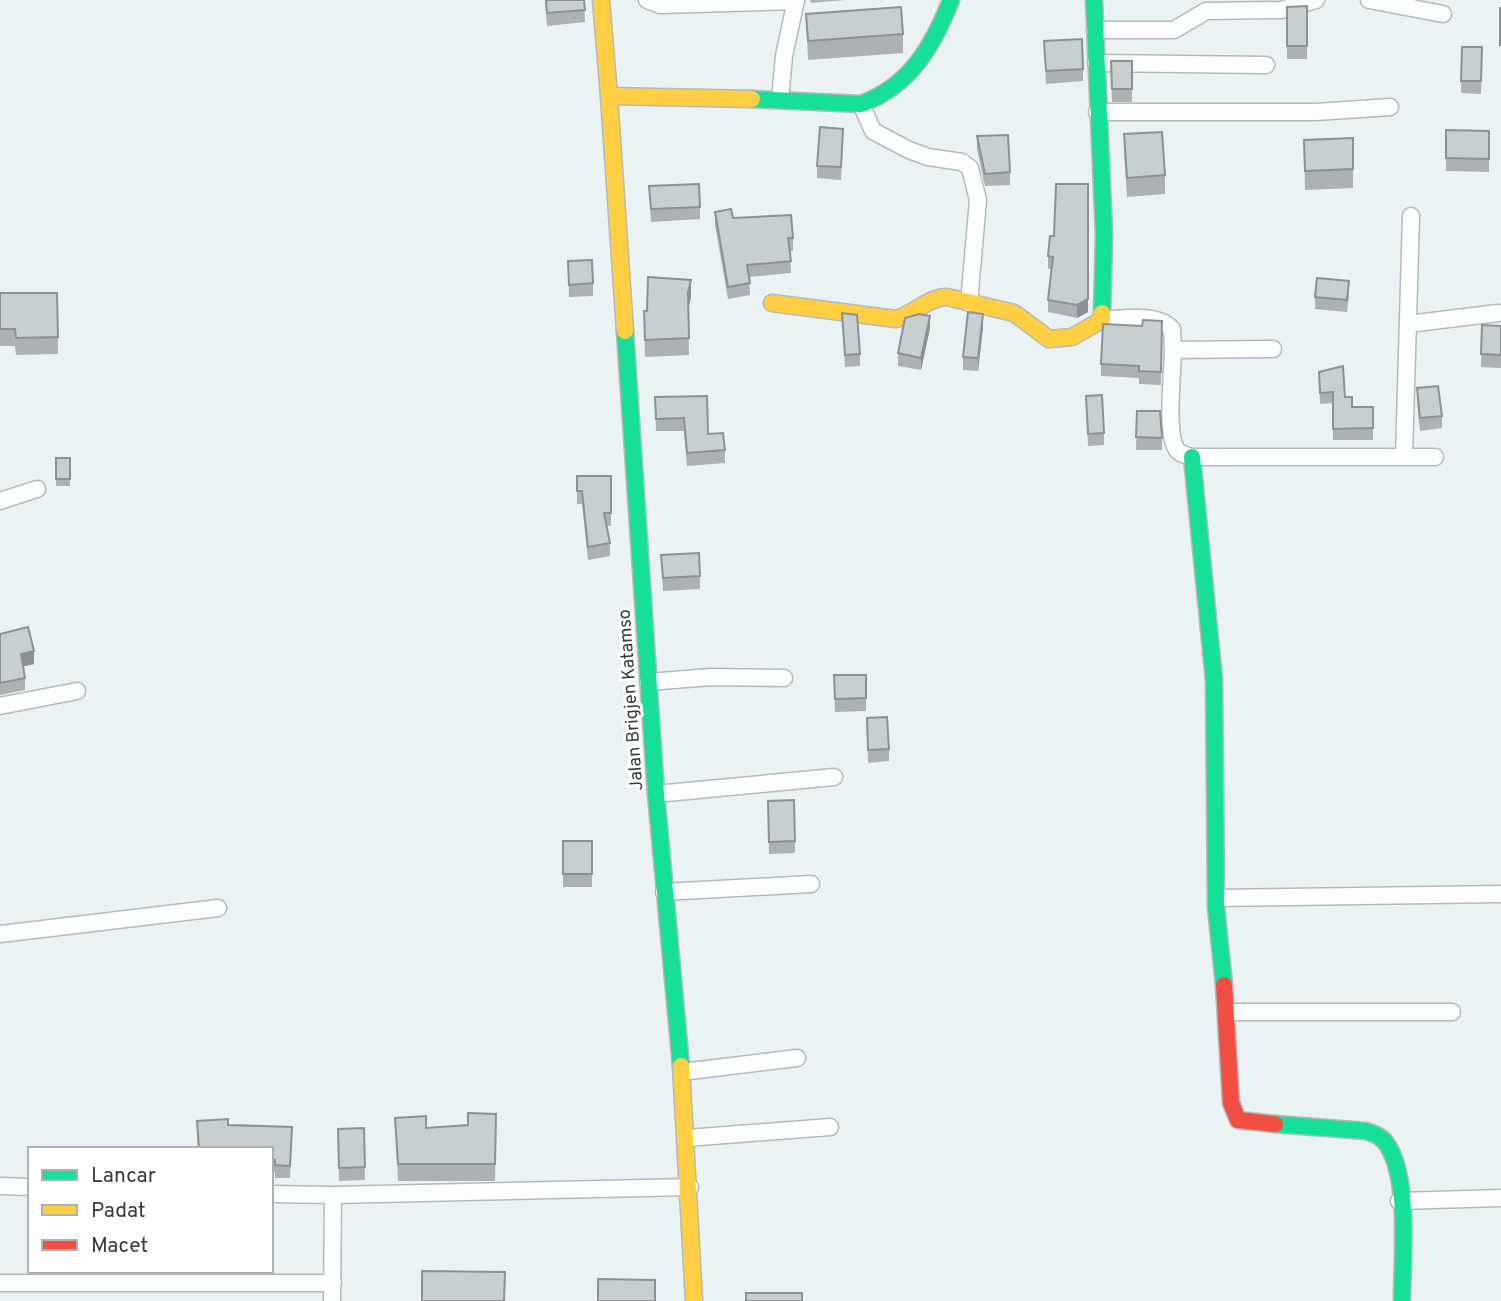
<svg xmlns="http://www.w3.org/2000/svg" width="1501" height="1301" viewBox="0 0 1501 1301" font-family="Overpass,sans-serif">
  <rect width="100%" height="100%" fill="#eaf2f4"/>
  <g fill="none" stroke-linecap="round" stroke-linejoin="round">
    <g stroke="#b4babb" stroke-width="19">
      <g id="street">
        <path d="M 647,0 L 660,5 L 796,1"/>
        <path d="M 1369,0 L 1443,14"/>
        <path d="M 1095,30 L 1174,30 L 1206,11 L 1281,10 L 1316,0"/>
        <path d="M 1096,63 L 1266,65"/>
        <path d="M 780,100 L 784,56 L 796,0"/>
        <path d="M 861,104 L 873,131 L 909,150 L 928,157 L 962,162 L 970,168 L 978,200 L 969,303"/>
        <path d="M 1097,112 L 1316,112 L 1390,107"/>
        <path d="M 1102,320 C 1123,319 1157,312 1172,329 L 1173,350 L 1273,349"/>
        <path d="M 1408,324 L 1498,313"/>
        <path d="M 1173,350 C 1173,371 1165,434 1177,450 C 1181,455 1187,455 1192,457 L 1435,457"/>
        <path d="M 1404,456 L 1411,216"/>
        <path d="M 0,501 L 37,489"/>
        <path d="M 648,682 L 711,677 L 784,678"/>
        <path d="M 0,706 L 77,691"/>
        <path d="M 656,794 L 834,777"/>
        <path d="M 664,892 L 811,884"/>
        <path d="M 1216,898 L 1501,894"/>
        <path d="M 0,934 L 218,908"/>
        <path d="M 1227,1012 L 1452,1012"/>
        <path d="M 682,1072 L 797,1058"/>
        <path d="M 687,1138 L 830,1127"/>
        <path d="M 0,1186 L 30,1187"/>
        <path d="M 271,1194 L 333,1195 L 690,1187"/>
        <path d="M 1399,1201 L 1501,1198"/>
        <path d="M 0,1283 L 333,1283"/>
        <path d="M 332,1301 L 333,1195"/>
      </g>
    </g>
    <g stroke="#b4babb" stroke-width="19">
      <g id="fast">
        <path d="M 1094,0 L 1104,235 L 1102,313"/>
        <path d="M 752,99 L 861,104 C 910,86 933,46 951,0"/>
        <path d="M 625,331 L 656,794 L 681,1066"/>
        <path d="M 1192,457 L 1214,680 L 1216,907 L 1224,985"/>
        <path d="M 1275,1124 L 1366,1131 C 1375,1134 1383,1137 1388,1146 C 1410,1182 1402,1259 1402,1301"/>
      </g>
    </g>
    <g stroke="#b4babb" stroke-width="19">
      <g id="slow">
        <path d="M 601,0 L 609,96"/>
        <path d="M 772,303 L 896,319 C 914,314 929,297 947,297 L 1014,313 L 1049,339 L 1072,337 L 1102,320 L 1102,313"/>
        <path d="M 625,331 L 609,96 L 752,99"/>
        <path d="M 681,1066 L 694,1301"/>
      </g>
    </g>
    <g stroke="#b4babb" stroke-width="19">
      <path id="jam" d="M 1224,985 L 1231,1103 L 1238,1120 L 1275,1124"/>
    </g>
    <use href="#street" stroke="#fcfdfd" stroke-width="16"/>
    <use href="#fast" stroke="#16e098" stroke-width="16"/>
    <use href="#slow" stroke="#ffcf43" stroke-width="16"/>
    <use href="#jam" stroke="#f24e42" stroke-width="16"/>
  </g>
  <g fill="#acb2b3">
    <path d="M 545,0 L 584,0 L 585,22 L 547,26 Z"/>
    <path d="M 810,0 L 845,0 L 811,3 Z"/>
    <path d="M 1307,6 L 1307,59 L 1287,59 L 1287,7 Z"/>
    <path d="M 806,14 L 903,34 L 903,53 L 808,60 Z"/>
    <path d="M 1044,41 L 1083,69 L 1083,81 L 1046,84 Z"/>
    <path d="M 1462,47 L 1482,47 L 1481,94 L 1461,93 Z"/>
    <path d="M 1111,61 L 1132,61 L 1132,102 L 1112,102 Z"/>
    <path d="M 1446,130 L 1489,131 L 1489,172 L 1446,171 Z"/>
    <path d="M 1124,134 L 1165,175 L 1165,194 L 1127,197 L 1124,153 Z"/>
    <path d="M 977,136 L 1010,172 L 1010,185 L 985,186 L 977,149 Z"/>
    <path d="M 1353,138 L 1353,188 L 1305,190 L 1304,140 Z"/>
    <path d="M 843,141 L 841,180 L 817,178 L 817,166 Z"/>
    <path d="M 1088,184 L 1088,312 L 1077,318 L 1048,312 L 1048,300 L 1052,269 L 1048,269 L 1048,256 L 1054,236 Z"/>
    <path d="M 649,186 L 700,207 L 700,219 L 651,222 Z"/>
    <path d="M 715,212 L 793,238 L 793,251 L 790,251 L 791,273 L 749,277 L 750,295 L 728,299 L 715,225 Z"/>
    <path d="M 568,261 L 593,283 L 593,296 L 569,297 Z"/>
    <path d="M 0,293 L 57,293 L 58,354 L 16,355 L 15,346 L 0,346 Z"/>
    <path d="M 1349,294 L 1347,312 L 1315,309 L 1315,297 Z"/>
    <path d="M 691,297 L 688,308 L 689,355 L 645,357 L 644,311 Z"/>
    <path d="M 842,313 L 860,354 L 860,366 L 845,367 Z"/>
    <path d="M 1162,321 L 1161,385 L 1139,384 L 1139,378 L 1101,376 L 1101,364 L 1142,326 Z"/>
    <path d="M 1482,325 L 1501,326 L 1501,368 L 1481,367 Z"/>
    <path d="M 983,327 L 978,371 L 963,370 L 963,357 Z"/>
    <path d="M 930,328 L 921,370 L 898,366 L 898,353 Z"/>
    <path d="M 1319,372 L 1345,397 L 1352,407 L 1373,407 L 1373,440 L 1333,440 L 1333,403 L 1320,404 Z"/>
    <path d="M 1417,388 L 1442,416 L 1442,428 L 1420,431 L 1417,401 Z"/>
    <path d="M 1086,396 L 1104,433 L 1104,445 L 1088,446 Z"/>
    <path d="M 655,397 L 708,434 L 725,450 L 725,463 L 687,466 L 684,431 L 656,431 Z"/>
    <path d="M 1137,411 L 1162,438 L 1162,450 L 1136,450 Z"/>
    <rect x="56" y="458" width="14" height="28"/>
    <path d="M 577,476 L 611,476 L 611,526 L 607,526 L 610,543 L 610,556 L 588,560 L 582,504 L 577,504 Z"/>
    <path d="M 661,555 L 700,576 L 700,589 L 663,591 Z"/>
    <path d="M 0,634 L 34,664 L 23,666 L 25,678 L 25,690 L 0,695 Z"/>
    <path d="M 834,675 L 866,675 L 866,711 L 835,712 Z"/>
    <path d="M 867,718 L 889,749 L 889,761 L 868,763 Z"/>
    <path d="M 794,800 L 795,853 L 769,854 L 768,801 Z"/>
    <rect x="563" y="841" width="29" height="46"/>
    <path d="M 395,1118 L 426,1128 L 468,1125 L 496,1131 L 495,1181 L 398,1181 Z"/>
    <path d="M 197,1121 L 228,1125 L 292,1139 L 290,1178 L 275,1178 L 275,1172 L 271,1172 L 271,1149 L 198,1149 Z"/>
    <path d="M 364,1128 L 365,1180 L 339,1181 L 338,1129 Z"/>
  </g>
  <g fill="#8c9192">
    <path d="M 691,280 L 691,297 L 688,310 L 688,293 Z"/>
    <path d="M 1088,299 L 1088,312 L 1077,318 L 1077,305 Z"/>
    <path d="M 983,314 L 983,327 L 978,371 L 978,358 Z"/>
    <path d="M 930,316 L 930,328 L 921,370 L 921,358 Z"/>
    <path d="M 34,651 L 34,664 L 21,667 L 21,654 Z"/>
  </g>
  <g fill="#c8cfd0" stroke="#8c9192" stroke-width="2">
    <path d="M 546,0 L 584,0 L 585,10 L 547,13 Z"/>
    <path d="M 1307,6 L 1307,46 L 1287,46 L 1287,7 Z"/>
    <path d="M 901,7 L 903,34 L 808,41 L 806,14 Z"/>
    <rect x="1500" y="8" width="1" height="37"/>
    <path d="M 1082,39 L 1083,69 L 1046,71 L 1044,41 Z"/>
    <path d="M 1462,47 L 1482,47 L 1481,81 L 1461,81 Z"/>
    <path d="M 1111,61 L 1132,61 L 1132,89 L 1112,89 Z"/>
    <path d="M 820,127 L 843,129 L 841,167 L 817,166 Z"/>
    <path d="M 1446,130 L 1489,131 L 1489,159 L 1446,158 Z"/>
    <path d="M 1162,132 L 1165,175 L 1127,178 L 1124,134 Z"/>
    <path d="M 1008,135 L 1010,172 L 985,174 L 977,136 Z"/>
    <path d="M 1353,138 L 1353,169 L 1305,171 L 1304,140 Z"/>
    <path d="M 699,184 L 700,207 L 651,209 L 649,186 Z"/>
    <path d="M 1056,184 L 1088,184 L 1088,299 L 1077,305 L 1048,300 L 1053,257 L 1048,256 L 1050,236 L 1054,236 Z"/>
    <path d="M 731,209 L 733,218 L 791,215 L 793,238 L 788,238 L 791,261 L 747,265 L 750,283 L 728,287 L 715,212 Z"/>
    <path d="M 592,260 L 593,283 L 569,285 L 568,261 Z"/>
    <path d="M 648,277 L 691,280 L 688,293 L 689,338 L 645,340 L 644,311 L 647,311 Z"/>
    <path d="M 1317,278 L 1349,281 L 1347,300 L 1315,297 Z"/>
    <path d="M 0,293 L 57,293 L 58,337 L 16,338 L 15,329 L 0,329 Z"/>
    <path d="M 968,312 L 983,314 L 978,358 L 963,357 Z"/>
    <path d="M 842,313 L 857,315 L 860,354 L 845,355 Z"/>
    <path d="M 919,314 L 930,316 L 921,358 L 898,353 L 905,318 Z"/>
    <path d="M 1143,320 L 1162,321 L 1161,372 L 1139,371 L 1139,366 L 1101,364 L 1103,324 L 1142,326 Z"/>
    <path d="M 1482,325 L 1501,326 L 1501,355 L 1481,354 Z"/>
    <path d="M 1343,366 L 1345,397 L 1352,397 L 1352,407 L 1373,407 L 1373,428 L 1333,429 L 1333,392 L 1320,393 L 1319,372 Z"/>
    <path d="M 1438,386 L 1442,416 L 1420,418 L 1417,388 Z"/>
    <path d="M 1102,395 L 1104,433 L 1088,434 L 1086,396 Z"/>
    <path d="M 707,396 L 708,434 L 723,433 L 725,450 L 687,453 L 684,418 L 656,419 L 655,397 Z"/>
    <path d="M 1137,411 L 1160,411 L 1162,438 L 1136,437 Z"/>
    <rect x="56" y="458" width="14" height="21"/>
    <path d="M 577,476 L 611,476 L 611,513 L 604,513 L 610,543 L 588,547 L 582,491 L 577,491 Z"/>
    <path d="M 699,553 L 700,576 L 663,578 L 661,555 Z"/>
    <path d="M 28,627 L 34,651 L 21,654 L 25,678 L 0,683 L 0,634 Z"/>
    <path d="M 834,675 L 866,675 L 866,698 L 835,699 Z"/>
    <path d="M 887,717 L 889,749 L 868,750 L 867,718 Z"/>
    <path d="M 794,800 L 795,841 L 769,842 L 768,801 Z"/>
    <rect x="563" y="841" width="29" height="33"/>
    <path d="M 468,1113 L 496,1114 L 495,1164 L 398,1164 L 395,1118 L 426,1116 L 426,1128 L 468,1125 Z"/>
    <path d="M 228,1119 L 228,1125 L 292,1127 L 290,1166 L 275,1165 L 275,1160 L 271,1160 L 271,1149 L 199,1149 L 197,1121 Z"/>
    <path d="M 364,1128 L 365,1167 L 339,1168 L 338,1129 Z"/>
    <path d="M 422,1271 L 505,1272 L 504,1301 L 422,1301 Z"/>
    <path d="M 598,1279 L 655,1280 L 655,1301 L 598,1301 Z"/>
    <rect x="746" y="1293" width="56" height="8"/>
  </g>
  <g text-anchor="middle" stroke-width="6" stroke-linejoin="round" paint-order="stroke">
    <g font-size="18" fill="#353b3b" stroke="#fff">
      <text transform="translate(630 700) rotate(-94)" y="6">Jalan Brigjen Katamso</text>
    </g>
  </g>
  <rect x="28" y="1147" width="245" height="126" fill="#ffffff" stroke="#aeb1b1" stroke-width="2"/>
  <rect x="42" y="1170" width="35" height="10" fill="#16e098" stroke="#aeb1b1" stroke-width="2"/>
  <text x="91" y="1182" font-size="21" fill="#353b3b">Lancar</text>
  <rect x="42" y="1205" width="35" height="10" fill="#ffcf43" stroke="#aeb1b1" stroke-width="2"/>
  <text x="91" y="1217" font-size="21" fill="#353b3b">Padat</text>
  <rect x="42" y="1240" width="35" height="10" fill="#f24e42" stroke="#aeb1b1" stroke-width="2"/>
  <text x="91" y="1252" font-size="21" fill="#353b3b">Macet</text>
</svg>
